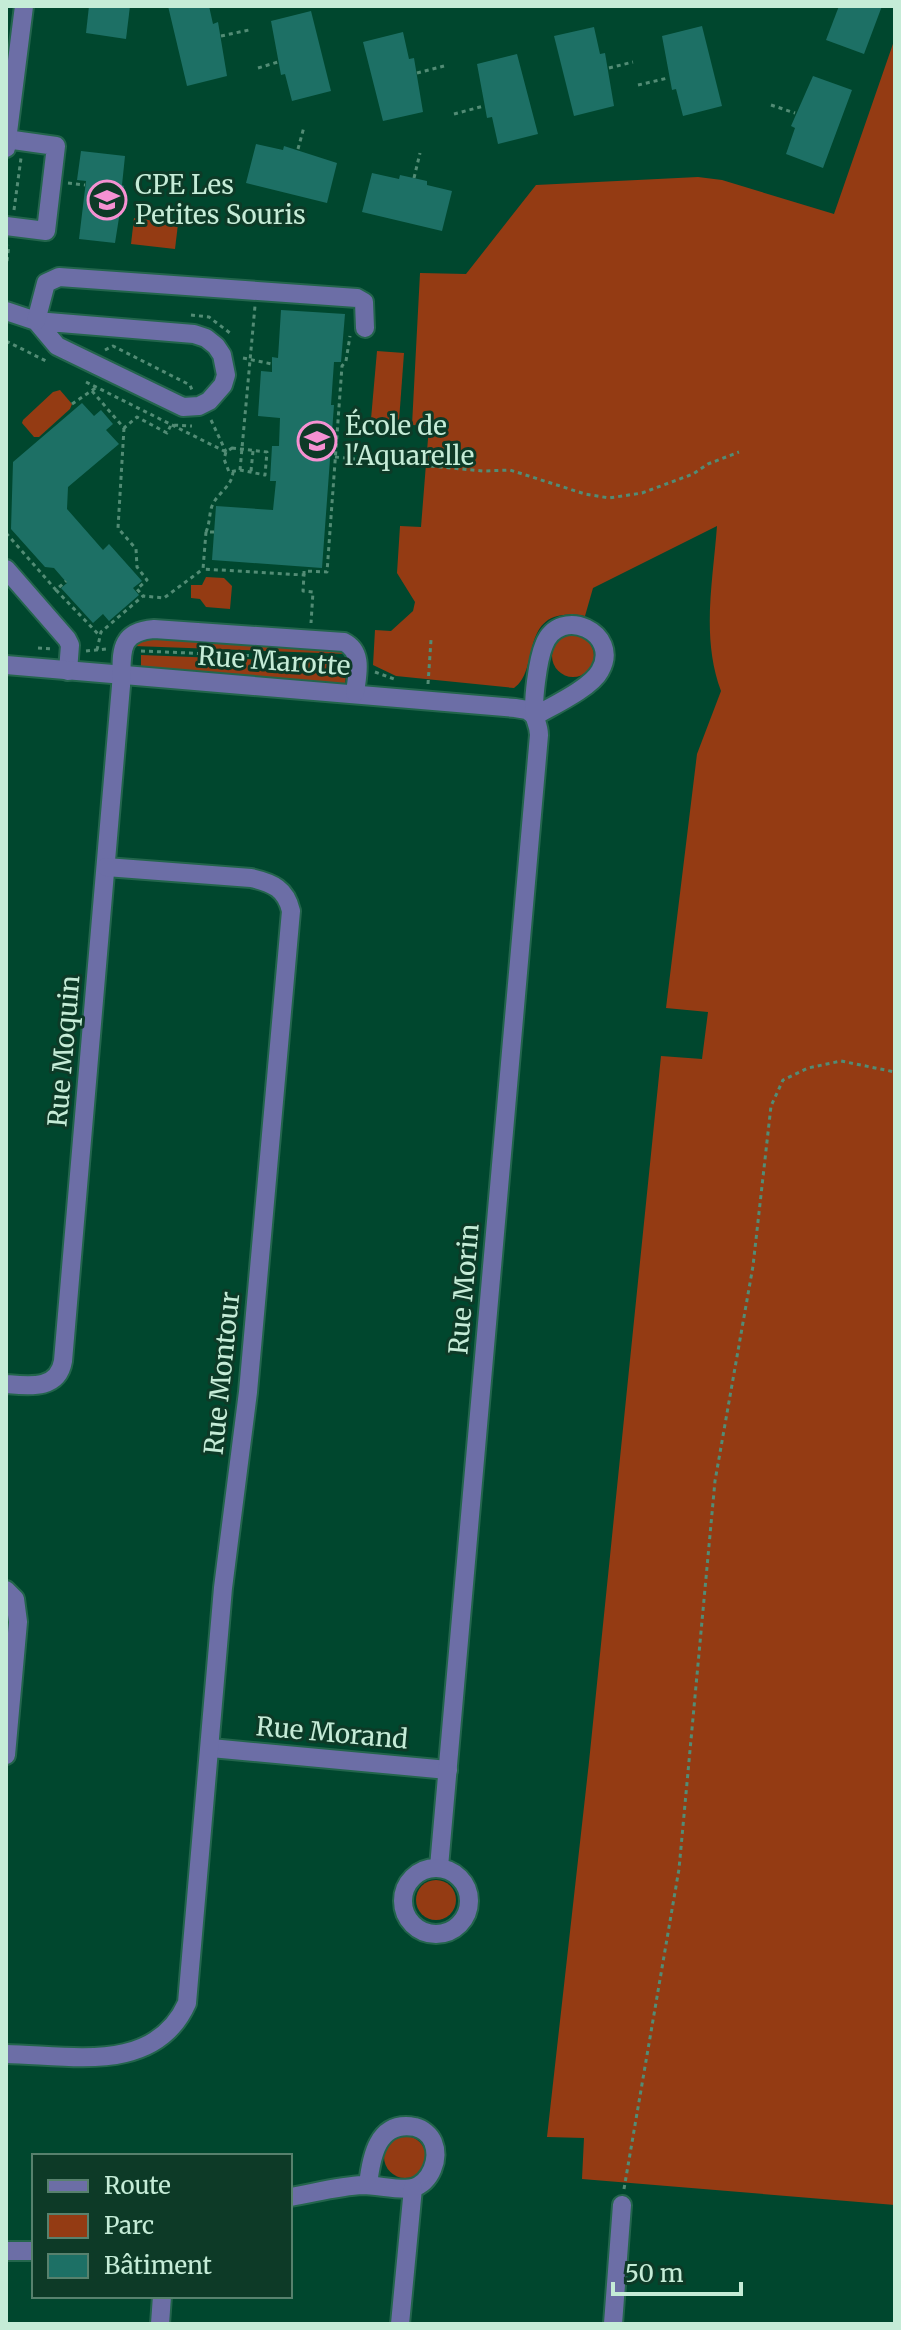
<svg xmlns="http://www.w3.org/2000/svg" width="901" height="2330" viewBox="0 0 901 2330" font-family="Merriweather,serif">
  <rect width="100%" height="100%" fill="#00472e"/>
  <g fill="#943b13">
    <path d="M 895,38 L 895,2205 L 582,2179 L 584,2138 L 547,2137 L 589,1762 L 661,1056 L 702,1059 L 708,1012 L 666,1008 L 697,754 L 721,691 C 701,638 713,581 717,526 L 593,588 L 585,616 C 516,604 542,670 514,688 L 396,676 L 373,665 L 375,630 L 391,631 L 413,611 L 415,602 L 397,573 L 400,526 L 421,527 L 429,426 L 412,425 L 420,273 L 466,274 L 536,185 L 698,177 L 722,180 L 834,214 Z"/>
    <path d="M 134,218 L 178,224 L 175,249 L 131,244 Z"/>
    <path d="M 377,351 L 404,353 L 399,421 L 371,419 Z"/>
    <path d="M 60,390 L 72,404 L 70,409 L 39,437 L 34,437 L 22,423 L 23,420 L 53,392 Z"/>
    <path d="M 206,577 L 224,578 L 232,586 L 230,609 L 206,607 L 200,599 L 191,598 L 191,585 L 202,585 Z"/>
    <path d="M 154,635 L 342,649 L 347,654 L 134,646 Z"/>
    <circle cx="573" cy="656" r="21"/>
    <path d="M 141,655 L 342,663 L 347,665 L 345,685 L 141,668 Z"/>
    <circle cx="436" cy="1900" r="20"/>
    <circle cx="405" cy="2157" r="21"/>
  </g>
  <g fill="#1d7065">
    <path d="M 89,6 L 130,6 L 126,39 L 86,33 Z"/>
    <path d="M 168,6 L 209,6 L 213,24 L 218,22 L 227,76 L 187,86 Z"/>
    <path d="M 839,6 L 882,6 L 864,54 L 826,40 Z"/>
    <path d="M 311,11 L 331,91 L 292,101 L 285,74 L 281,75 L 271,21 Z"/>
    <path d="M 702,26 L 722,106 L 683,116 L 676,89 L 672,90 L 662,36 Z"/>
    <path d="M 594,27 L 600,54 L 605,53 L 614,106 L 574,116 L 554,36 Z"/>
    <path d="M 403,32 L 409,59 L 414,58 L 423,112 L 383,121 L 363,42 Z"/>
    <path d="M 517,54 L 538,134 L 498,144 L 492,117 L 487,118 L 477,64 Z"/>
    <path d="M 813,76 L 852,90 L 823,168 L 786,154 L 795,128 L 791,126 Z"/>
    <path d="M 256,144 L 283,150 L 284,146 L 337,163 L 327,203 L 246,183 Z"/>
    <path d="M 81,151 L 125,156 L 122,185 L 124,186 L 115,243 L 79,239 L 86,181 L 77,180 Z"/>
    <path d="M 372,173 L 399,179 L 400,175 L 427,181 L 427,185 L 452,191 L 442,231 L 362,212 Z"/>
    <path d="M 281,310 L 345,314 L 341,362 L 334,362 L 331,405 L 334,405 L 322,568 L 212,560 L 216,506 L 273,510 L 276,481 L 270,481 L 272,446 L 279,446 L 280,418 L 258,416 L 261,371 L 272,372 L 272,357 L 278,358 Z"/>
    <path d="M 82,403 L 94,416 L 101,410 L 113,424 L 106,430 L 119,444 L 68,487 L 67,509 L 103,550 L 109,544 L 142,581 L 133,588 L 139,595 L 109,621 L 103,614 L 93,623 L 61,588 L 67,583 L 54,568 L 45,567 L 11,529 L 13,462 Z"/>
  </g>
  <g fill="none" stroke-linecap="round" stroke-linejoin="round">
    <g stroke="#23654c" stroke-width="22">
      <g id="minor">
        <path d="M 6,139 L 56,146 L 46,231 L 6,226"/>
        <path d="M 6,148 L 24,6"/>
        <path d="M 6,311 L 36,321 L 194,334 L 206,338 L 216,346 L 222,355 L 226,375 L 223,385 L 209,401 L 199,406 L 183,407 L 57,346 L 36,321"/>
        <path d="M 36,321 L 46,283 L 59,277 L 357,298 L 364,302 L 365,328"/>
        <path d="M 6,569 L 67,639 L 70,645 L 68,671"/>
        <path d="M 6,665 L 515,708 L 527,710 L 535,716"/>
        <path d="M 6,1384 C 30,1386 58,1390 63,1361 L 121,686 C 123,657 115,632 154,629 L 344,642 C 364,652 357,675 355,693"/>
        <path d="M 6,1590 L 15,1599 L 18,1622 L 6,1755"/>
        <path d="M 211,1748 L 448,1770"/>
        <path d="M 439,1867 L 539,735 C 539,728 537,724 535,718 C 532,702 538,659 544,645 C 560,604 622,633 600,671 C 591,688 552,706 535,716"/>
        <circle cx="436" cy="1901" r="33"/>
        <path d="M 6,2054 C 70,2055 155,2075 187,2003 L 223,1588 L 248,1392 L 291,911 C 286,889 273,883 251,878 L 106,867"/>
        <path d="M 290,2197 C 314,2193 339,2186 363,2185 C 377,2185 401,2191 413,2188 C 431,2182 440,2159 433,2142 C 430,2135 423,2129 415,2127 C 377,2120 371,2158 368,2185"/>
        <path d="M 6,2251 L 34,2251"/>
        <path d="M 160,2324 L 162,2296"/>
        <path d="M 400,2324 L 413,2188"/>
        <path d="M 613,2324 L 622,2205"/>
      </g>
    </g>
    <g stroke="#528c75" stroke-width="3" stroke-dasharray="4 4" stroke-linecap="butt">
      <path d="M 221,36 L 249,30"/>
      <path d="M 258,68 L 278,62"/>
      <path d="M 609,68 L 633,62"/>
      <path d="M 417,73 L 444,66"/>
      <path d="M 638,85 L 668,78"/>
      <path d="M 771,105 L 795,113"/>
      <path d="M 454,114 L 484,106"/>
      <path d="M 298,149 L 304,127"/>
      <path d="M 414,178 L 420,153"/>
      <path d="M 68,183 L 85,185"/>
      <path d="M 14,210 L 21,158"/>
      <path d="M 6,269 L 9,245"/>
      <path d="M 191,315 L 209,317 L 230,333"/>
      <path d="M 6,341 L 48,362"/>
      <path d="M 105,350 L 113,346 L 190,385 L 192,390"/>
      <path d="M 243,358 L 272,364"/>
      <path d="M 86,382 L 226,452"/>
      <path d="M 92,391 L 124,428 L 137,417 L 167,433 L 171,425 L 192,426"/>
      <path d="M 72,404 L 97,387"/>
      <path d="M 211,420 L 226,452"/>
      <path d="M 124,428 L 118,528 L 136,549 L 137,567 L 147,580 L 137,589 L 143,596"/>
      <path d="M 232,448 L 267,452 L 265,475 L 240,470 L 229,472 L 224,459 L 226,452 Z"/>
      <path d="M 335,457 L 483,471 L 510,470 L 585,494 L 609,498 L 642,493 L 693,474 L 708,464 L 739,452"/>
      <path d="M 240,470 L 255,306"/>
      <path d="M 251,471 L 253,451"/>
      <path d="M 6,491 L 6,509"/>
      <path d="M 206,532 C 210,523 209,514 212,506 C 217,493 232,487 233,472"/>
      <path d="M 214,532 L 206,532 L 203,569 L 304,575 L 303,591 L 313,592 L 311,623"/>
      <path d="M 6,533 L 56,590 L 66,581"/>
      <path d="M 304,575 L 304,571 L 327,572 L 342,366 L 346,361 L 350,336"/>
      <path d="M 56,590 L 100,636"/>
      <path d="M 38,648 L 54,649"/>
      <path d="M 97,650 L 101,632 L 143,596 L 164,598 L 203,569"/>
      <path d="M 86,651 L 106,649"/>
      <path d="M 141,651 L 282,657"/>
      <path d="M 375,672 L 394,679"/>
      <path d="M 428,684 L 431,640"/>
      <path d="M 624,2189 L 679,1869 L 715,1481 L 753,1266 L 771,1106 L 783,1080 L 808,1068 L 841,1061 L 895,1072"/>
    </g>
    <use href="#minor" stroke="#6c6ea6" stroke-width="18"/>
  </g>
  <defs>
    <g id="school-ring" transform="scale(2)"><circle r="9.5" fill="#0d3a27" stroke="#f591d2" stroke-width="1.5"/><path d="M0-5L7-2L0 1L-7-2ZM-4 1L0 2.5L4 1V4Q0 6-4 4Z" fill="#f591d2"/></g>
  </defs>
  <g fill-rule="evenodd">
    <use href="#school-ring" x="107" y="200"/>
    <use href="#school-ring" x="317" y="441"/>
  </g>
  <g text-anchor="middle" stroke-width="6" stroke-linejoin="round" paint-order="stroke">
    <g font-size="26" fill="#c5ecd7" stroke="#0d3a27" text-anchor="start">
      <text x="135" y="194">CPE Les<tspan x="135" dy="30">Petites Souris</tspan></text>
      <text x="345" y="435">École de<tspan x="345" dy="30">l'Aquarelle</tspan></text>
    </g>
    <g font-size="26" fill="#c5ecd7" stroke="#0d3a27">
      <text transform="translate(274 661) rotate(4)" y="9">Rue Marotte</text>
      <text transform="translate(64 1051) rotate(-85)" y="9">Rue Moquin</text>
      <text transform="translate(464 1289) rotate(-85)" y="9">Rue Morin</text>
      <text transform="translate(222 1373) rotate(-84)" y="9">Rue Montour</text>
      <text transform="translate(332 1733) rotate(5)" y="9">Rue Morand</text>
    </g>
  </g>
  <rect width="901" height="2330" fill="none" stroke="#c5ecd7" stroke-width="16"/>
  <rect x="32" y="2154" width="260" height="144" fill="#0d3a27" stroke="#57816d" stroke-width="2"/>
  <rect x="48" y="2180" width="40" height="12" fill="#6c6ea6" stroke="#57816d" stroke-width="2"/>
  <text x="104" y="2194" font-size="24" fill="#c5ecd7">Route</text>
  <rect x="48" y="2214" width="40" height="24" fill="#943b13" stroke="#57816d" stroke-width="2"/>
  <text x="104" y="2234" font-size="24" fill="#c5ecd7">Parc</text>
  <rect x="48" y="2254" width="40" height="24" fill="#1d7065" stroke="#57816d" stroke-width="2"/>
  <text x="104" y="2274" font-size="24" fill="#c5ecd7">Bâtiment</text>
  <path d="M613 2282v12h128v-12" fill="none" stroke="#c5ecd7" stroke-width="4"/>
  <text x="625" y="2282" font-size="24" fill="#c5ecd7" stroke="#0d3a27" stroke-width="6" paint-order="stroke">50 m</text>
</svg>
